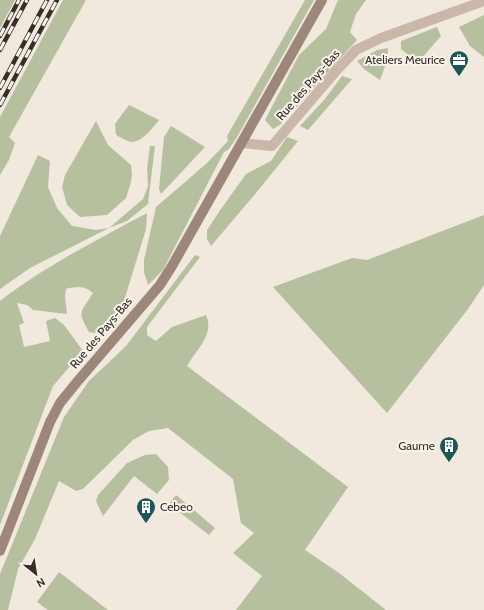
<svg xmlns="http://www.w3.org/2000/svg" width="484" height="610" viewBox="0 0 484 610" font-family="Cabin,sans-serif">
  <rect width="100%" height="100%" fill="#f1e8de"/>
  <g fill="#b6c09e">
    <path d="M 0,0 L 15,0 L 0,28 Z"/>
    <path d="M 63,0 L 86,0 L 9,137 L 15,143 L 9,160 L 0,175 L 0,117 Z"/>
    <path d="M 305,0 L 314,0 L 237,137 L 229,149 L 224,152 L 163,270 L 148,285 L 144,272 L 144,260 L 156,207 L 207,163 L 228,141 L 227,136 Z"/>
    <path d="M 338,0 L 366,0 L 356,14 L 350,32 L 357,40 L 281,124 L 273,129 L 265,120 L 299,55 L 326,29 Z"/>
    <path d="M 484,15 L 484,57 L 470,46 L 459,27 Z"/>
    <path d="M 437,27 L 441,36 L 421,59 L 413,59 L 401,49 L 401,41 Z"/>
    <path d="M 388,48 L 387,61 L 380,80 L 364,69 L 357,61 L 377,50 Z"/>
    <path d="M 342,76 L 352,79 L 308,130 L 300,126 L 325,99 Z"/>
    <path d="M 129,105 L 159,120 C 153,127 142,143 131,142 C 126,141 120,137 116,135 L 115,124 Z"/>
    <path d="M 96,121 L 108,145 L 131,165 L 132,175 L 131,182 L 126,198 L 107,215 L 80,217 L 67,205 L 62,187 L 65,175 Z"/>
    <path d="M 171,126 L 205,147 L 161,194 L 159,189 L 164,137 Z"/>
    <path d="M 287,137 L 298,141 L 256,193 L 211,246 L 207,239 L 207,230 L 221,209 L 246,174 L 271,161 Z"/>
    <path d="M 150,146 L 155,146 L 148,204 L 127,221 L 109,228 L 30,268 L 0,289 L 0,236 L 38,155 L 50,161 L 48,187 L 57,208 L 72,226 L 96,230 L 109,228 L 143,199 L 148,186 L 147,169 Z"/>
    <path d="M 147,213 L 146,229 L 116,327 L 102,334 L 89,332 C 77,310 80,314 93,293 C 85,286 77,286 66,289 L 65,297 L 67,314 L 33,310 L 27,305 L 17,303 L 24,323 L 19,325 L 24,347 L 50,341 L 46,321 L 55,318 L 64,325 L 83,351 L 53,386 L 0,525 L 0,301 C 45,266 97,240 147,213 Z"/>
    <path d="M 484,215 L 484,285 L 468,309 L 387,413 L 273,287 L 352,258 L 367,260 Z"/>
    <path d="M 195,255 L 200,257 L 147,327 L 147,335 L 156,341 L 172,327 L 206,315 C 215,334 196,350 187,366 L 348,487 L 305,550 L 339,573 L 386,610 L 236,610 L 262,576 L 233,553 L 254,533 L 241,523 L 233,479 L 168,428 L 149,431 L 133,440 L 83,489 L 76,491 L 59,481 L 35,539 L 18,569 L 8,610 L 0,610 L 0,574 L 64,417 L 89,381 L 126,346 Z"/>
    <path d="M 156,454 L 168,467 L 169,480 L 157,494 L 134,476 L 103,516 L 96,501 L 98,495 L 127,463 L 145,455 Z"/>
    <path d="M 176,495 L 215,528 L 209,535 L 169,504 Z"/>
    <path d="M 59,572 L 108,610 L 48,610 L 37,602 Z"/>
  </g>
  <g fill="none" stroke-linecap="round" stroke-linejoin="round">
    <path stroke="#c9b7aa" stroke-width="10" d="M 242,143 L 272,146 L 336,71 L 356,50 L 381,38 L 484,1"/>
    <path stroke="#9d877b" stroke-width="10" d="M 0,551 L 50,422 L 60,403 L 77,382 L 160,285 L 172,266 L 322,0"/>
    <g stroke="#372d29" stroke-width="4.5">
      <g id="rail">
        <path d="M 0,36 L 19,0"/>
        <path d="M 0,50 L 27,0"/>
        <path d="M 0,88 L 47,0"/>
        <path d="M 0,105 L 57,0"/>
      </g>
    </g>
    <use href="#rail" stroke="#f9f2ea" stroke-width="3" stroke-dasharray="9" stroke-linecap="butt"/>
  </g>
  <defs>
    <g id="office-pin" transform="scale(1)"><path d="M0 17L-7.5 6A9.5 9.5 0 1 1 7.5 6Z" fill="#205557" stroke="#f9f2ea"/><path d="M-6-3h4V-5.5h4V-3h4V5H-6ZM-1-4.5V-3h2v-1.5ZM-6 0V1H6V0Z" fill="#fff"/></g>
    <g id="building-pin" transform="scale(1)"><path d="M0 17L-7.5 6A9.5 9.5 0 1 1 7.5 6Z" fill="#205557" stroke="#f9f2ea"/><path d="M-4-6H4V6H1V3H-1V6H-4ZM-2.5-4.3h1.7v1.8h-1.7ZM.8-4.3h1.7v1.8H.8ZM-2.5-1h1.7V.8h-1.7ZM.8-1h1.7V.8H.8Z" fill="#fff"/></g>
  </defs>
  <g fill-rule="evenodd">
    <use href="#office-pin" x="459" y="60"/>
    <use href="#building-pin" x="449" y="446"/>
    <use href="#building-pin" x="146" y="507"/>
  </g>
  <g text-anchor="middle" stroke-width="4" stroke-linejoin="round" paint-order="stroke">
    <g font-size="12" fill="#372d29" stroke="#f9f2ea" text-anchor="end">
      <text x="445" y="64">Ateliers Meurice</text>
      <text x="435" y="450">Gaume</text>
      <text x="160" y="511" text-anchor="start">Cebeo</text>
    </g>
    <g font-size="12" fill="#372d29" stroke="#f9f2ea">
      <text transform="translate(308 85) rotate(-49)" y="4">Rue des Pays-Bas</text>
      <text transform="translate(101 333) rotate(-50)" y="4">Rue des Pays-Bas</text>
    </g>
  </g>
  <g transform="translate(36 574) rotate(150)" stroke="#f9f2ea" stroke-width="3" paint-order="stroke">
  <path d="M0-3L7 15L0 10L-7 15Z" fill="#372d29"/>
  <text y="-6" font-size="11" font-weight="bold" text-anchor="middle" fill="#372d29">N</text>
  </g>
</svg>
